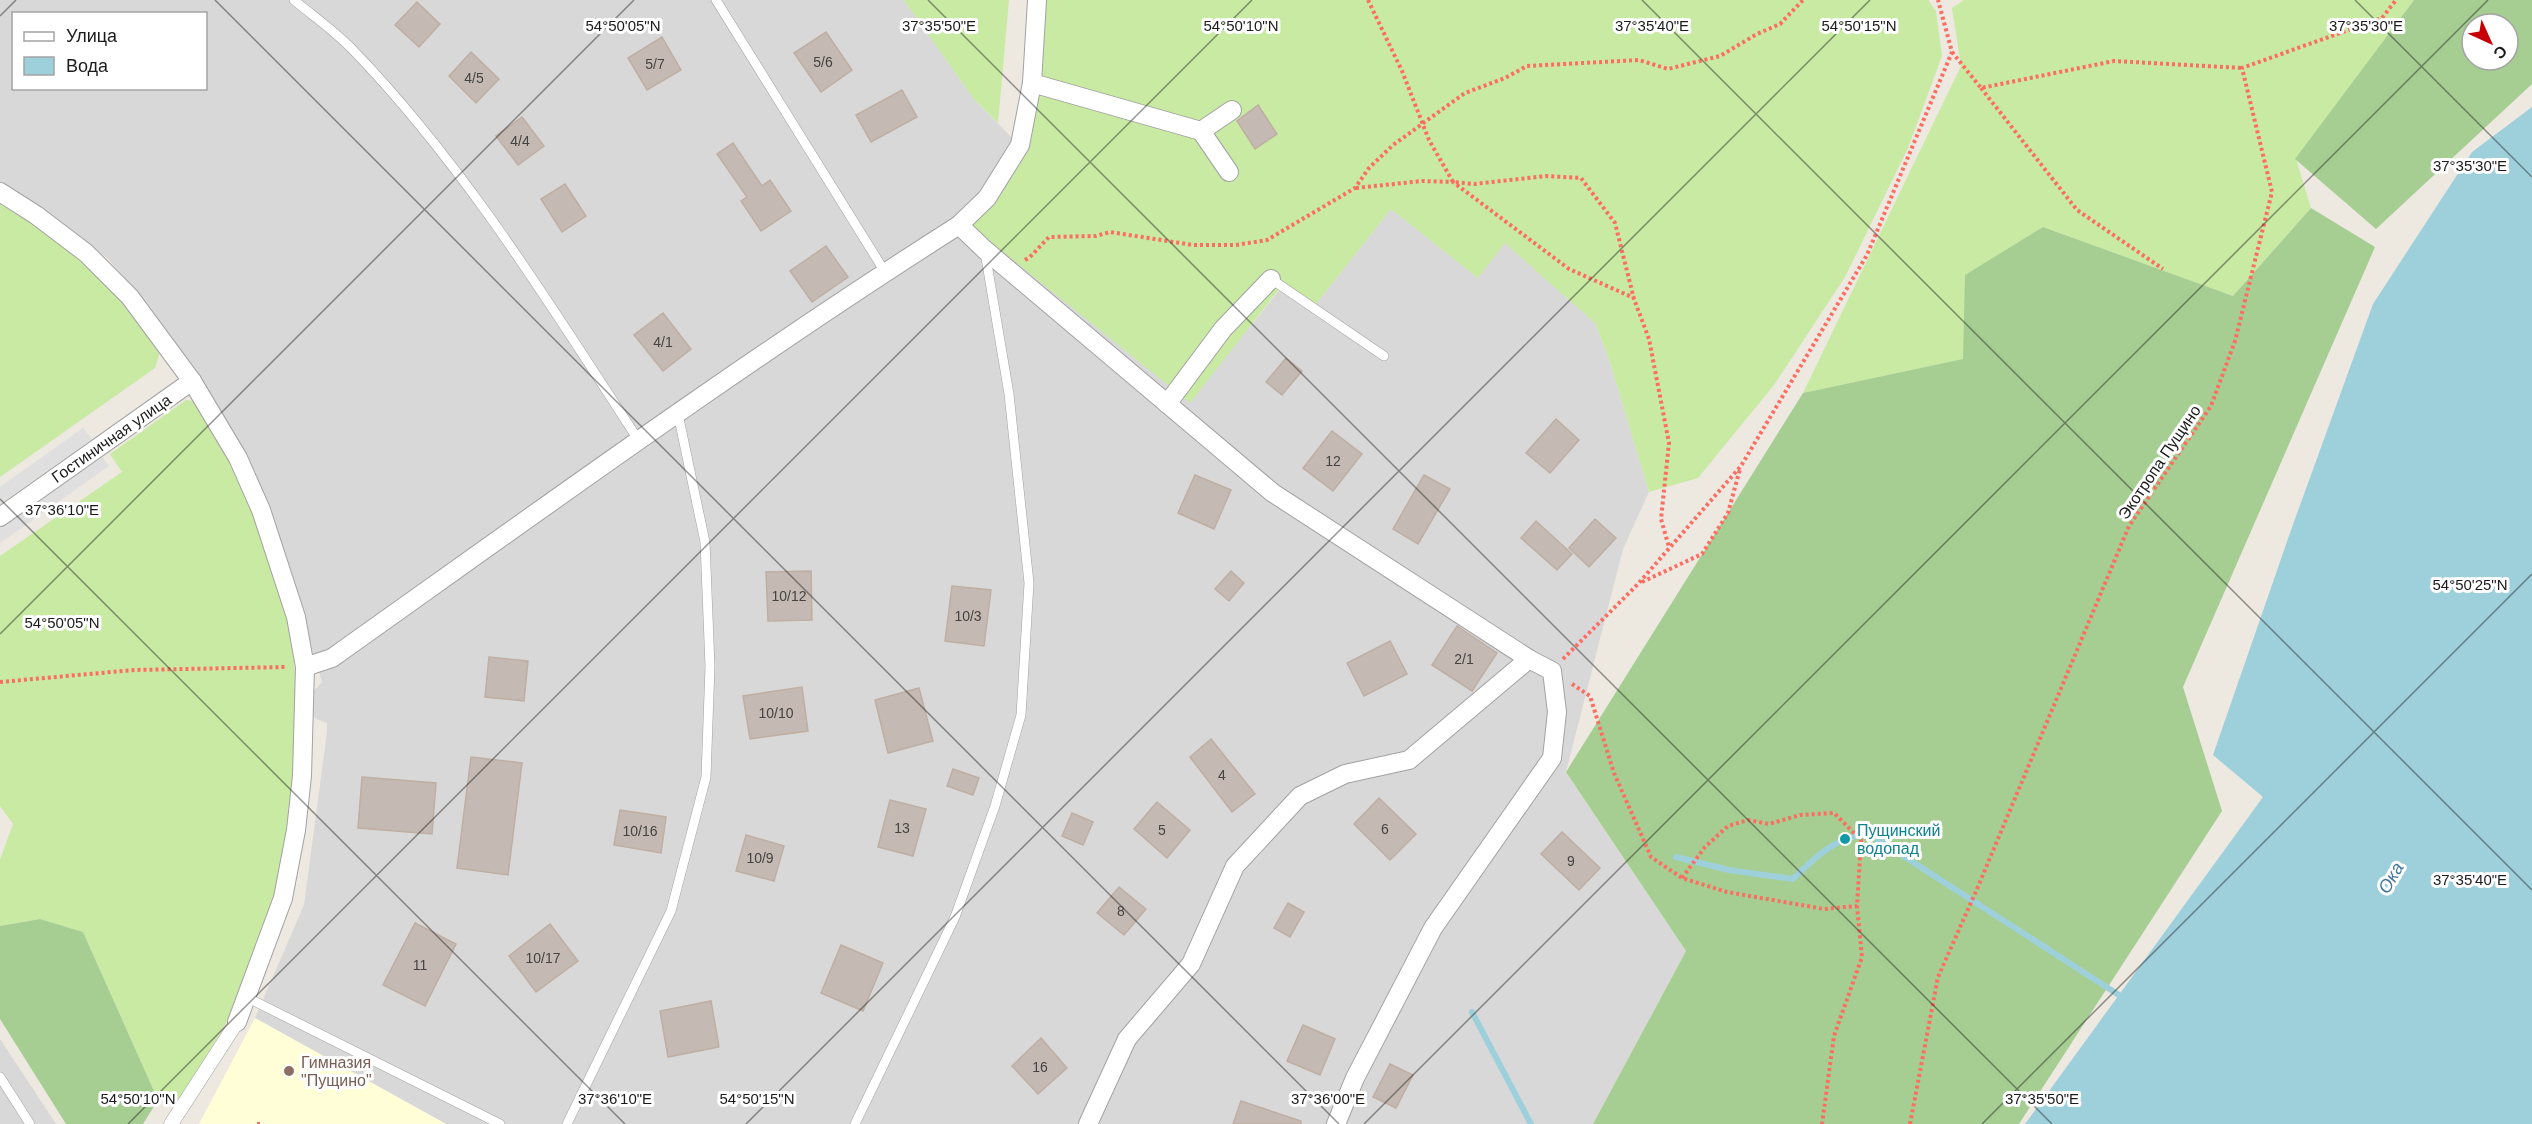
<svg xmlns="http://www.w3.org/2000/svg" width="2532" height="1124" viewBox="0 0 2532 1124" font-family="Helvetica,sans-serif">
  <rect width="100%" height="100%" fill="#ede8e0"/>
  <g fill="#d9d8d8" fill-rule="evenodd">
    <path d="M 0,0 L 904,0 L 973,98 L 1019,145 L 1250,327 L 1285,283 L 1316,304 L 1391,209 L 1478,278 L 1504,242 L 1595,323 L 1609,359 L 1649,492 L 1623,549 L 1566,772 L 1686,951 L 1593,1124 L 446,1124 L 255,1018 L 304,905 L 327,732 L 327,723 L 316,719 L 309,710 L 311,694 L 322,682 L 291,578 L 250,464 L 202,379 L 148,304 L 107,258 L 50,215 L 0,182 ZM 14,14 L 206,14 L 206,88 L 14,88 Z"/>
    <path d="M 0,1039 L 56,1124 L 0,1124 Z"/>
  </g>
  <path fill="#fffed7" d="M 255,1018 L 446,1124 L 199,1124 Z"/>
  <g fill="#c8eaa3">
    <path d="M 904,0 L 1009,0 L 998,123 L 973,98 Z"/>
    <path d="M 1041,0 L 1928,0 L 1936,11 L 1942,56 L 1908,148 L 1845,277 L 1774,385 L 1698,478 L 1649,492 L 1609,359 L 1595,323 L 1505,243 L 1478,278 L 1391,209 L 1316,304 L 1284,283 L 1190,403 L 965,221 L 1019,145 Z"/>
    <path d="M 1964,0 L 2414,0 L 2296,159 L 2311,208 L 2233,296 L 2043,227 L 1966,275 L 1964,359 L 1803,393 L 1961,66 L 1952,8 Z"/>
    <path d="M 0,201 L 52,235 L 120,298 L 156,342 L 159,355 L 155,368 L 0,477 Z"/>
    <path d="M 186,400 L 197,402 L 232,462 L 254,509 L 291,621 L 298,714 L 296,789 L 281,880 L 231,1015 L 180,1100 L 158,1100 L 83,932 L 40,919 L 0,926 L 0,860 L 13,824 L 0,806 L 0,556 L 122,472 L 110,454 Z"/>
  </g>
  <g fill="#a6ce93" fill-rule="evenodd">
    <path d="M 2414,0 L 2532,0 L 2532,84 L 2376,229 L 2295,159 ZM 2472,24 L 2508,24 L 2508,60 L 2472,60 Z"/>
    <path d="M 2311,208 L 2375,247 L 2183,687 L 2222,811 L 2019,1124 L 1593,1124 L 1686,951 L 1566,772 L 1803,393 L 1963,359 L 1965,275 L 2043,227 L 2233,296 Z"/>
    <path d="M 40,919 L 83,932 L 158,1100 L 143,1124 L 66,1124 L 0,1019 L 0,926 Z"/>
  </g>
  <g fill="#dfdfdf">
    <path d="M 83,428 L 92,439 L 0,504 L 0,487 Z"/>
    <path d="M 101,455 L 109,466 L 0,543 L 0,526 Z"/>
  </g>
  <path fill="#9ed0dc" d="M 2532,107 L 2532,1124 L 2025,1124 L 2263,797 L 2213,755 L 2291,530 L 2373,304 L 2472,152 Z"/>
  <g fill="none" stroke-linecap="round" stroke-linejoin="round">
    <g stroke="#9ed0dc" stroke-width="6">
      <path d="M 1676,857 L 1729,870 L 1793,879 C 1811,861 1840,832 1868,836 C 1874,837 1880,841 1885,844 L 2125,999"/>
      <path d="M 1472,1012 L 1531,1124"/>
    </g>
  </g>
  <g fill="#c4bab3" stroke="#bfaea2" stroke-width="1.5">
    <path d="M 417,2 L 440,24 L 419,47 L 395,25 Z"/>
    <path d="M 826,32 L 852,70 L 821,92 L 794,53 Z"/>
    <path d="M 662,37 L 681,70 L 647,90 L 628,58 Z"/>
    <path d="M 471,52 L 499,79 L 476,103 L 449,76 Z"/>
    <path d="M 902,90 L 917,117 L 871,142 L 856,115 Z"/>
    <path d="M 1258,105 L 1277,134 L 1255,149 L 1237,121 Z"/>
    <path d="M 522,117 L 544,146 L 518,165 L 496,136 Z"/>
    <path d="M 733,143 L 762,186 L 770,180 L 791,211 L 761,231 L 741,201 L 747,197 L 717,154 Z"/>
    <path d="M 565,184 L 586,216 L 562,232 L 541,199 Z"/>
    <path d="M 826,246 L 848,277 L 812,302 L 790,271 Z"/>
    <path d="M 663,313 L 691,349 L 663,371 L 634,335 Z"/>
    <path d="M 1286,358 L 1302,371 L 1282,395 L 1266,382 Z"/>
    <path d="M 1556,419 L 1579,440 L 1550,473 L 1526,453 Z"/>
    <path d="M 1332,431 L 1362,454 L 1333,491 L 1303,468 Z"/>
    <path d="M 1195,475 L 1231,490 L 1214,529 L 1178,513 Z"/>
    <path d="M 1424,475 L 1450,489 L 1418,544 L 1393,529 Z"/>
    <path d="M 1595,519 L 1616,538 L 1589,567 L 1569,548 Z"/>
    <path d="M 1536,521 L 1572,554 L 1557,570 L 1521,538 Z"/>
    <path d="M 811,571 L 812,620 L 768,621 L 766,572 Z"/>
    <path d="M 1231,571 L 1244,583 L 1229,601 L 1215,589 Z"/>
    <path d="M 952,586 L 991,590 L 984,646 L 945,641 Z"/>
    <path d="M 1457,626 L 1497,653 L 1472,691 L 1432,665 Z"/>
    <path d="M 1390,641 L 1407,674 L 1364,696 L 1347,663 Z"/>
    <path d="M 489,657 L 528,661 L 524,701 L 485,697 Z"/>
    <path d="M 802,687 L 808,731 L 750,739 L 743,696 Z"/>
    <path d="M 919,688 L 933,741 L 888,753 L 875,700 Z"/>
    <path d="M 1211,739 L 1255,794 L 1232,812 L 1190,757 Z"/>
    <path d="M 471,757 L 522,763 L 508,875 L 457,868 Z"/>
    <path d="M 953,769 L 979,778 L 973,795 L 947,786 Z"/>
    <path d="M 362,777 L 436,783 L 432,834 L 358,828 Z"/>
    <path d="M 1379,798 L 1416,834 L 1390,860 L 1354,824 Z"/>
    <path d="M 890,800 L 926,809 L 913,856 L 878,847 Z"/>
    <path d="M 1157,802 L 1190,830 L 1167,858 L 1134,829 Z"/>
    <path d="M 620,810 L 666,817 L 661,853 L 614,845 Z"/>
    <path d="M 1072,813 L 1093,822 L 1083,845 L 1062,836 Z"/>
    <path d="M 1562,832 L 1600,868 L 1579,890 L 1541,854 Z"/>
    <path d="M 746,835 L 784,846 L 774,881 L 736,871 Z"/>
    <path d="M 1119,887 L 1146,909 L 1124,935 L 1097,913 Z"/>
    <path d="M 1288,903 L 1304,912 L 1290,937 L 1274,928 Z"/>
    <path d="M 415,923 L 456,944 L 425,1006 L 383,985 Z"/>
    <path d="M 550,924 L 578,961 L 536,992 L 509,956 Z"/>
    <path d="M 841,945 L 883,963 L 863,1011 L 821,993 Z"/>
    <path d="M 711,1001 L 719,1047 L 668,1057 L 660,1011 Z"/>
    <path d="M 1303,1025 L 1335,1039 L 1320,1075 L 1287,1061 Z"/>
    <path d="M 1041,1038 L 1067,1068 L 1038,1094 L 1012,1066 Z"/>
    <path d="M 1390,1064 L 1413,1075 L 1396,1108 L 1373,1097 Z"/>
    <path d="M 1241,1101 L 1301,1121 L 1301,1124 L 1233,1124 Z"/>
  </g>
  <g fill="none" stroke-linecap="round" stroke-linejoin="round">
    <g stroke="#a2a2a2" stroke-width="10">
      <g id="service">
        <path d="M 294,0 C 313,16 335,31 353,50 C 465,166 551,306 639,441"/>
        <path d="M 716,0 L 885,272"/>
        <path d="M 1271,279 L 1384,356"/>
        <path d="M 248,998 L 500,1124"/>
        <path d="M 0,1077 L 30,1124"/>
        <path d="M 567,1124 L 671,911 L 706,777 L 710,666 L 705,542 L 678,414"/>
        <path d="M 855,1124 L 955,917 L 995,806 L 1021,715 L 1029,583 L 1009,394 L 985,252"/>
      </g>
    </g>
    <g stroke="#a2a2a2" stroke-width="15">
      <path id="pedestrian" d="M 171,1124 L 237,1022"/>
    </g>
    <g stroke="#a2a2a2" stroke-width="20">
      <g id="minor">
        <path d="M 1032,83 L 1201,131 L 1232,110"/>
        <path d="M 1201,131 L 1229,172"/>
        <path d="M 0,192 L 36,215 L 86,253 L 130,297 L 192,381 L 238,458 L 261,510 L 296,617 L 305,667 L 302,776 L 296,830 L 283,898 L 237,1022"/>
        <path d="M 959,225 L 987,198 L 1020,145 L 1032,83 L 1037,0"/>
        <path d="M 1167,404 L 1223,329 L 1271,279"/>
        <path d="M 0,517 L 192,381"/>
        <path d="M 305,667 L 332,658 C 539,511 745,361 959,225 L 984,249 L 1273,493 L 1529,659 L 1552,671 L 1557,712 L 1552,758 L 1433,928 L 1355,1078 L 1336,1124"/>
        <path d="M 1088,1124 L 1127,1039 L 1191,964 L 1235,866 L 1300,796 L 1345,774 L 1409,760 L 1529,659"/>
      </g>
    </g>
    <g stroke="#fd6d61" stroke-width="4" stroke-dasharray="3 3" stroke-linecap="butt">
      <path d="M 1368,0 L 1402,71 L 1429,140 L 1453,182 L 1474,184 L 1546,176 L 1581,178 L 1615,223 L 1634,299 L 1649,339 L 1669,443 L 1661,519 L 1669,547"/>
      <path d="M 1952,52 L 1981,88 L 2114,61 L 2242,68"/>
      <path d="M 1981,88 L 2077,210 L 2163,269"/>
      <path d="M 1356,188 L 1422,181 L 1453,182 L 1569,269 L 1634,298"/>
      <path d="M 1025,260 L 1030,257 L 1049,237 L 1096,236 L 1110,232 L 1193,245 L 1236,245 L 1267,240 L 1355,188 L 1369,168 L 1393,145 L 1465,93 L 1505,78 L 1527,66 L 1639,60 L 1668,69 L 1720,56 L 1757,34 L 1780,24 L 1803,0"/>
      <path d="M 1642,582 L 1702,554 L 1728,513 L 1740,469"/>
      <path d="M 1563,659 L 1638,584 L 1741,466 L 1867,255 L 1952,52 L 1938,0"/>
      <path d="M 0,682 L 134,670 L 287,667"/>
      <path d="M 1572,684 L 1590,696 L 1614,773 L 1651,857 L 1682,878 L 1727,892 L 1824,909 L 1857,906"/>
      <path d="M 1682,878 L 1705,847 L 1728,826 L 1748,820 L 1769,824 L 1800,815 L 1834,813 L 1861,840 L 1857,906 L 1862,957 L 1834,1036 L 1822,1124"/>
      <path d="M 257,1124 L 260,1124"/>
      <path d="M 1910,1124 L 1938,977 L 1977,889 L 2129,526 L 2211,406 L 2235,341 L 2272,192 L 2242,68 L 2382,18 L 2396,0"/>
    </g>
    <use href="#service" stroke="#fff" stroke-width="9"/>
    <use href="#pedestrian" stroke="#fff" stroke-width="14"/>
    <use href="#minor" stroke="#fff" stroke-width="18"/>
  </g>
  <path fill="none" stroke="#1b1b1b" stroke-width="1.5" stroke-opacity="0.45" d="M 215,0 L 1339,1124M 928,0 L 2052,1124M 1642,0 L 2532,890M 2355,0 L 2532,177M 0,16 L 16,0M 0,499 L 625,1124M 0,634 L 634,0M 128,1124 L 1252,0M 746,1124 L 1870,0M 1364,1124 L 2488,0M 1982,1124 L 2532,574"/>
  <circle fill="#0f9aa8" stroke="#fff" stroke-width="2" cx="1845" cy="839" r="6"/>
  <circle fill="#8d6e63" stroke="#fff" stroke-width="2" cx="289" cy="1071" r="6"/>
  <g text-anchor="middle" stroke-width="6" stroke-linejoin="round" paint-order="stroke">
    <g font-size="14" fill="#454341">
      <text x="823" y="67">5/6</text>
      <text x="655" y="69">5/7</text>
      <text x="474" y="83">4/5</text>
      <text x="520" y="146">4/4</text>
      <text x="663" y="347">4/1</text>
      <text x="1333" y="466">12</text>
      <text x="789" y="601">10/12</text>
      <text x="968" y="621">10/3</text>
      <text x="1464" y="664">2/1</text>
      <text x="776" y="718">10/10</text>
      <text x="1222" y="780">4</text>
      <text x="902" y="833">13</text>
      <text x="1385" y="834">6</text>
      <text x="1162" y="835">5</text>
      <text x="640" y="836">10/16</text>
      <text x="760" y="863">10/9</text>
      <text x="1571" y="866">9</text>
      <text x="1121" y="916">8</text>
      <text x="543" y="963">10/17</text>
      <text x="420" y="970">11</text>
      <text x="1040" y="1072">16</text>
    </g>
    <g font-size="16" fill="#1b1b1b" stroke="#fff">
      <text transform="translate(111 438) rotate(-35)" y="6">Гостиничная улица</text>
      <text transform="translate(2159 462) rotate(-56)" y="6">Экотропа Пущино</text>
    </g>
    <g font-size="16" fill="#0d838f" stroke="#fff" text-anchor="start">
      <text x="1857" y="836">Пущинский<tspan x="1857" dy="18">водопад</tspan></text>
    </g>
    <g font-size="16" fill="#785e54" stroke="#fff" text-anchor="start">
      <text x="301" y="1068">Гимназия<tspan x="301" dy="18">"Пущино"</tspan></text>
    </g>
    <g font-size="18" font-style="italic" fill="#4377a3" stroke="#fff">
      <text transform="translate(2391 878) rotate(-60)" y="6">Ока</text>
    </g>
  </g>
  <g font-size="15" text-anchor="middle" fill="#1b1b1b" stroke="#fff" stroke-width="6" stroke-linejoin="round" paint-order="stroke">
    <text x="623" y="31">54°50'05"N</text>
    <text x="939" y="31">37°35'50"E</text>
    <text x="1241" y="31">54°50'10"N</text>
    <text x="1652" y="31">37°35'40"E</text>
    <text x="1859" y="31">54°50'15"N</text>
    <text x="2366" y="31">37°35'30"E</text>
    <text x="2470" y="171">37°35'30"E</text>
    <text x="62" y="515">37°36'10"E</text>
    <text x="2470" y="590">54°50'25"N</text>
    <text x="62" y="628">54°50'05"N</text>
    <text x="2470" y="885">37°35'40"E</text>
    <text x="757" y="1104">54°50'15"N</text>
    <text x="138" y="1104">54°50'10"N</text>
    <text x="615" y="1104">37°36'10"E</text>
    <text x="1328" y="1104">37°36'00"E</text>
    <text x="2042" y="1104">37°35'50"E</text>
  </g>
  <rect x="12" y="12" width="195" height="78" fill="#ffffff" stroke="#a4a4a4" stroke-width="1.5"/>
  <rect x="24" y="32" width="30" height="9" fill="#ffffff" stroke="#a4a4a4" stroke-width="1.5"/>
  <text x="66" y="42" font-size="18" fill="#1b1b1b">Улица</text>
  <rect x="24" y="57" width="30" height="18" fill="#9ed0dc" stroke="#a4a4a4" stroke-width="1.5"/>
  <text x="66" y="72" font-size="18" fill="#1b1b1b">Вода</text>
  <g transform="translate(2490 42) rotate(135)"><circle r="28" fill="#ffffff" stroke="#a4a4a4" stroke-width="1.5"/>
  <path d="M0-4.5L10 22L0 15L-10 22Z" fill="#c60005"/>
  <text y="-9" font-size="16" font-weight="bold" text-anchor="middle" fill="#1b1b1b">С</text>
  </g>
</svg>
